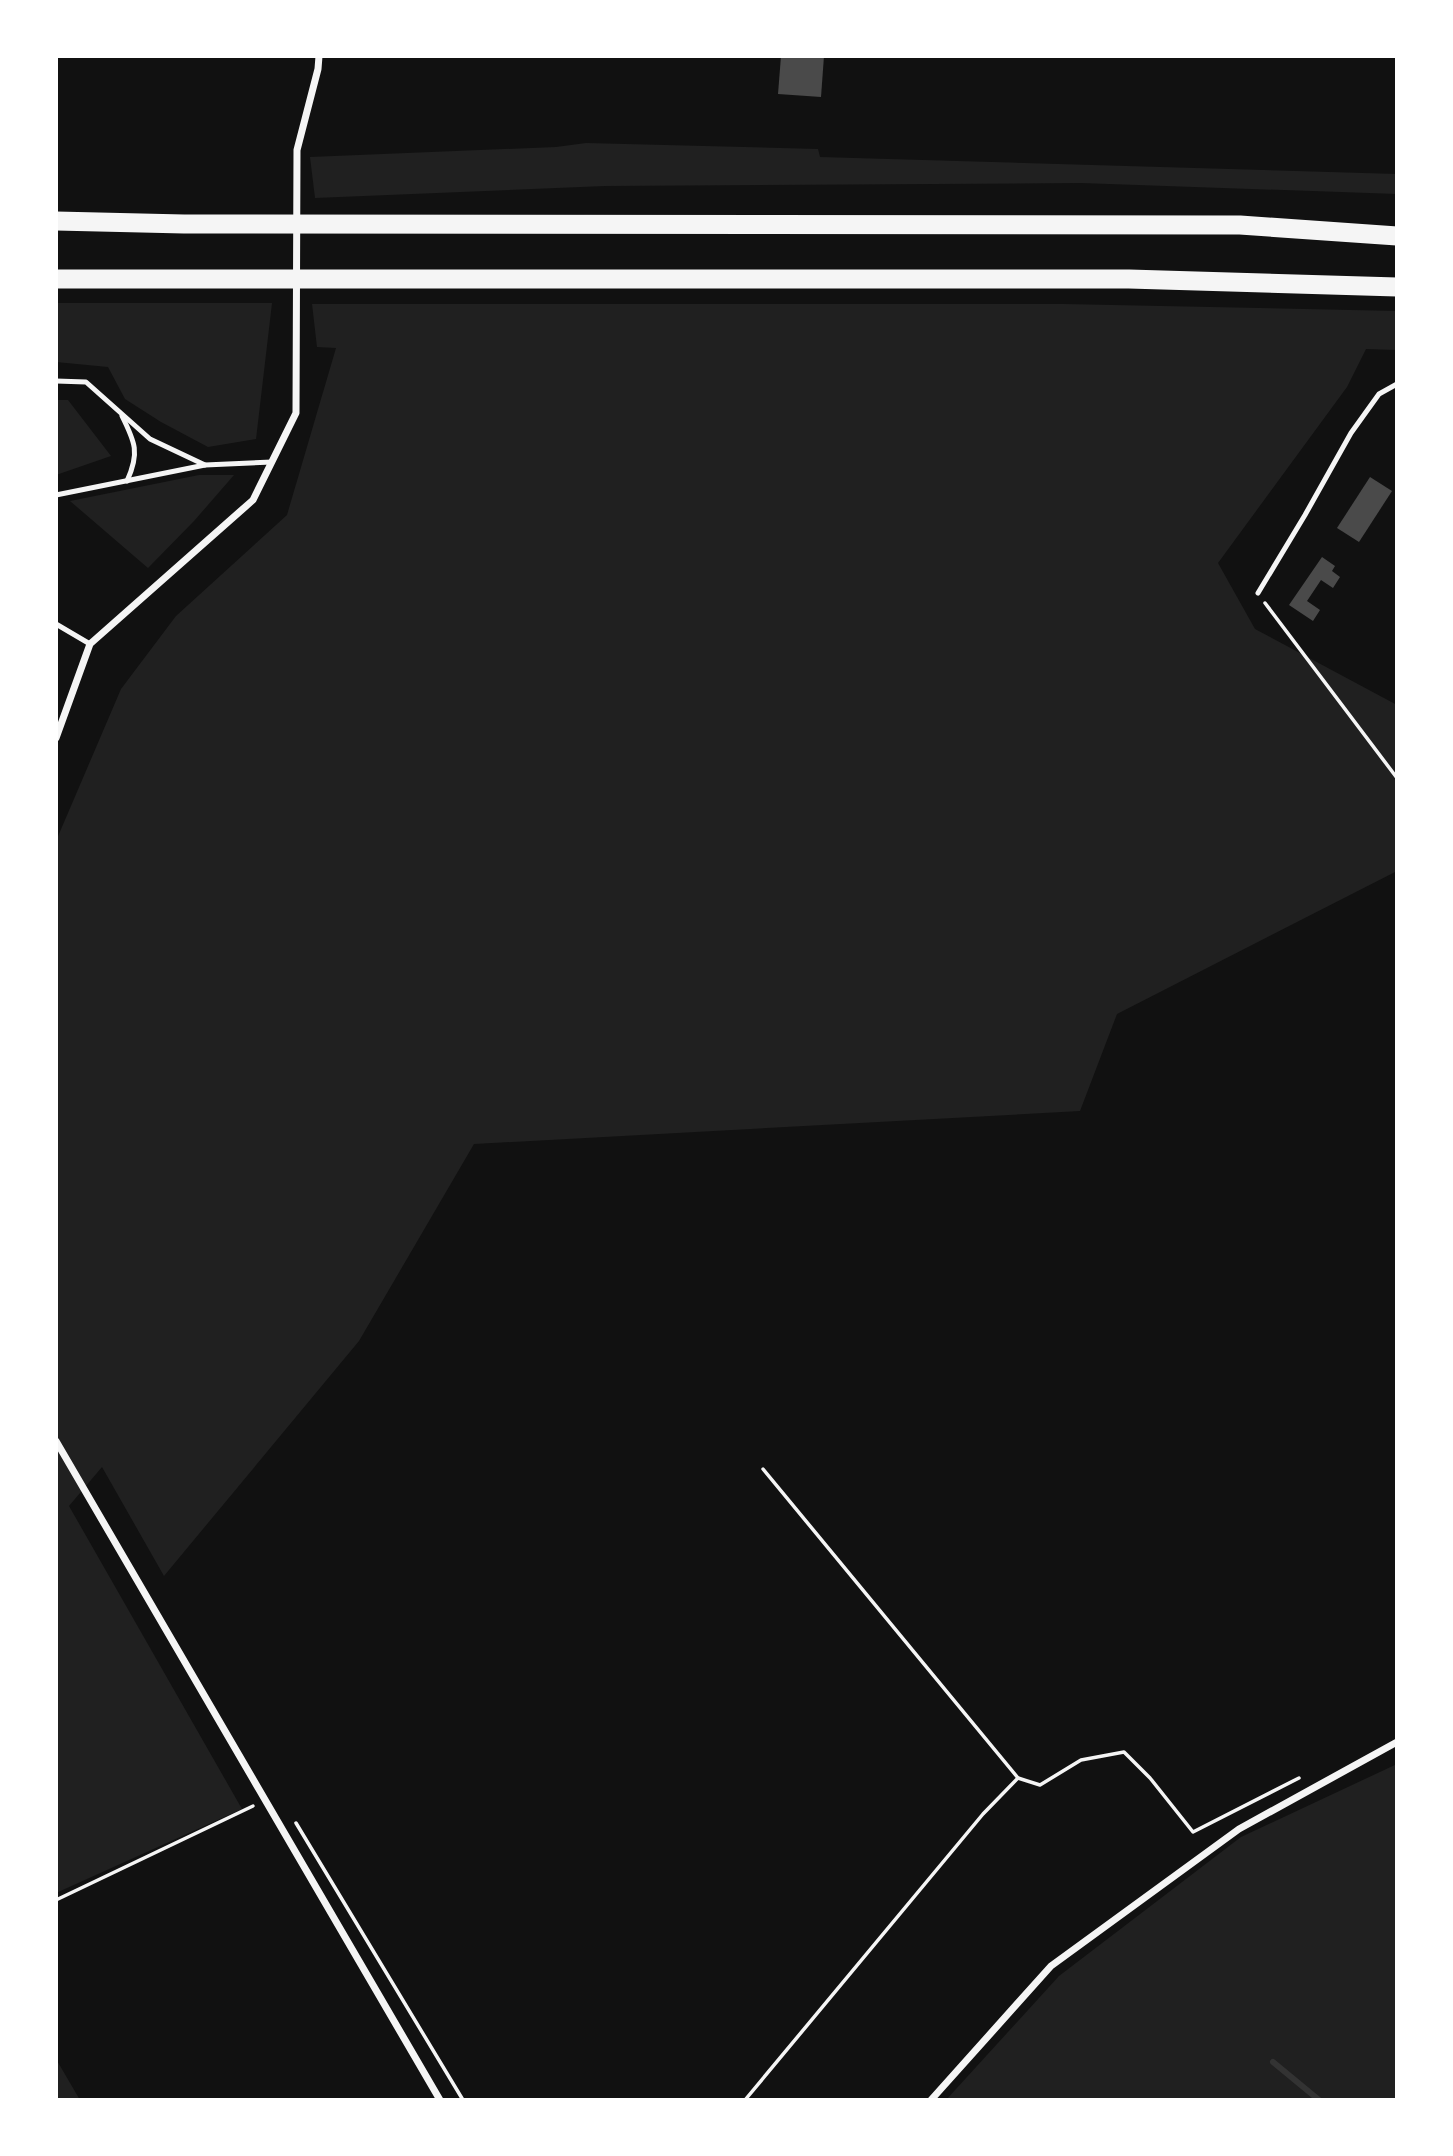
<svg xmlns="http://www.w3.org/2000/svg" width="1453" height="2156" viewBox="0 0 1453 2156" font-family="'Source Sans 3',sans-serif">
  <rect width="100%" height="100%" fill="#111"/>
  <g fill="#202020">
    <path d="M 586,143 L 818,149 L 820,157 L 1397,174 L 1397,194 L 1081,183 L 605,186 L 315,198 L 310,157 L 556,147 Z"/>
    <path d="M 56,303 L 272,303 L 256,439 L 208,447 L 161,422 L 125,399 L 108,367 L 56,362 Z"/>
    <path d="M 312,304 L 1064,304 L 1397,311 L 1397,350 L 1366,349 L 1347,387 L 1218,563 L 1255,629 L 1397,705 L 1397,871 L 1117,1014 L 1080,1111 L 474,1144 L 359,1341 L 164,1576 L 102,1467 L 69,1506 L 242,1809 L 56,1893 L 56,841 L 121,689 L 176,616 L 287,515 L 336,348 L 317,347 Z"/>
    <path d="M 56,400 L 68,400 L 111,456 L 56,475 Z"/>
    <path d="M 199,475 L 234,475 L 194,521 L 148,568 L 70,501 Z"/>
    <path d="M 1397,1764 L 1397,2100 L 946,2100 L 1059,1976 L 1241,1837 Z"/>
    <path d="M 56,2059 L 80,2100 L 56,2100 Z"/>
  </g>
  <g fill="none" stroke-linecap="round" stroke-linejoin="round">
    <path stroke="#333" stroke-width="6" d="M 1273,2062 L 1319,2100"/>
  </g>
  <g fill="#4a4a4a">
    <path d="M 781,56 L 824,56 L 821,97 L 778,94 Z"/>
    <path d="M 1370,477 L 1392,491 L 1359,542 L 1337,528 Z"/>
    <path d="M 1322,557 L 1335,566 L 1332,571 L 1340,577 L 1333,588 L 1321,580 L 1307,601 L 1320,610 L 1313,621 L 1289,605 Z"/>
  </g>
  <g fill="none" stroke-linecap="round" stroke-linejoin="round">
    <g stroke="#f5f5f5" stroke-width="3.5">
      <path d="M 1265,603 L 1397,778"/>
      <path d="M 763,1469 L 1018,1778 L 1040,1785 L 1081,1760 L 1124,1752 L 1150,1778 L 1193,1832 L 1299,1778"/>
      <path d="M 296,1823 L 463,2100"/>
      <path d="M 56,1900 L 253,1806"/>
      <path d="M 745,2100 L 983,1814 L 1018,1778"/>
    </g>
    <g stroke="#f5f5f5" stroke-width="5">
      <path d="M 56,381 L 86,382 L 150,439 L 205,465 L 272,462"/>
      <path d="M 122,416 C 135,442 140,453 127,481"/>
      <path d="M 56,495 L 205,465"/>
      <path d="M 1258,593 L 1305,515 L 1351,433 L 1379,394 L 1397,384"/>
      <path d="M 56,624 L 90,644"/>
    </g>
    <g stroke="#f5f5f5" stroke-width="7">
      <path d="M 56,738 L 90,644 L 253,500 L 296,413 L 297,150 L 318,69 L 319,56"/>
      <path d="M 56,1441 L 440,2100"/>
      <path d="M 931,2100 L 1051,1966 L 1239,1829 L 1397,1742"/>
    </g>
    <g stroke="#f5f5f5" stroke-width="19">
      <path d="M 56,221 L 184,224 L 1240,225 L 1397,236"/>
      <path d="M 56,279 L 1129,279 L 1397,287"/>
    </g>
  </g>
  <rect width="1453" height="2156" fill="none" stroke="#ffffff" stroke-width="116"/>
</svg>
